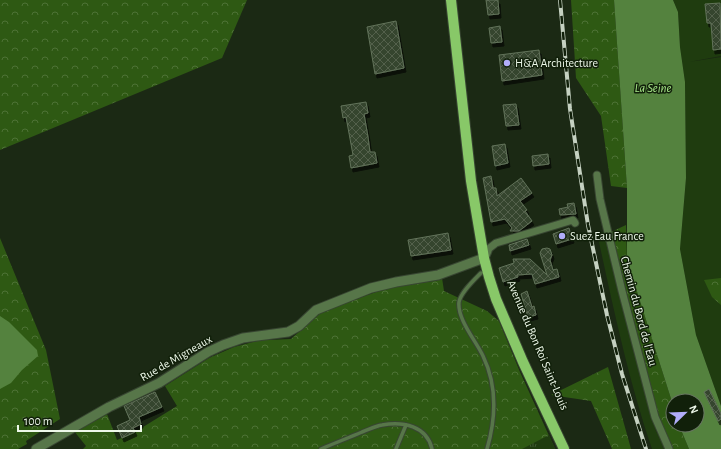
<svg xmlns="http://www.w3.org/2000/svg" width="721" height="449" viewBox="0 0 721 449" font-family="'Alegreya Sans',sans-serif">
  <defs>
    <pattern id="forest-crowns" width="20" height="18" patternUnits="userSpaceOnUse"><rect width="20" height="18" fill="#2e5913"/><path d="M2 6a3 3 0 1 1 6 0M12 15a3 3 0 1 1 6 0" fill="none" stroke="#4d7235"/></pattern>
    <pattern id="park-tufts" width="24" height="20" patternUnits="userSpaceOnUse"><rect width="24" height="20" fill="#1f3c0f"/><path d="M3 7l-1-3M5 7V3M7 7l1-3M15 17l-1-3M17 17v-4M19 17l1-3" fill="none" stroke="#405932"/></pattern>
    <pattern id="building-cross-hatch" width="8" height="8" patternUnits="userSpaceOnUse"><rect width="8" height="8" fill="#35452e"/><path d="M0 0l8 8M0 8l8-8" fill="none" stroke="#53614c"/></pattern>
    <filter id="shadow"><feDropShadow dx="2" dy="4" stdDeviation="0" flood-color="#0009"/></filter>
  </defs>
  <rect width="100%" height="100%" fill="#1b2914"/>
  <g fill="#1f3c0f">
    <path d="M 673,0 L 721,0 L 721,56 L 689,62 L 721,57 L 721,406 L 696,335 L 680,249 L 686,178 L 685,82 L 680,47 L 678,12 Z"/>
    <path d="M 604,232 L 656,431 L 666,449 L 652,449 C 628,379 613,306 597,233 Z"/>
  </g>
  <g fill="url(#forest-crowns)">
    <path d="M 0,0 L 247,0 L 222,58 L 0,150 Z"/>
    <path d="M 571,0 L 614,0 L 627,188 L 611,186 L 601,116 L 576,78 Z"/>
    <path d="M 626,225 L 627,260 L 673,405 L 673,425 L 679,425 L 689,449 L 673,449 L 659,418 L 611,232 Z"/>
    <path d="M 0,238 L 46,350 L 60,419 L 26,441 L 27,444 L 18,449 L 0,449 Z"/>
    <path d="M 442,278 L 444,291 L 487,311 L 499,321 L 520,372 L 555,449 L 83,449 L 86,446 L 74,431 L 107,414 L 117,440 L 135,432 L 177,406 L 165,386 L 209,358 L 234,347 L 268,338 L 269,340 L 291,339 L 321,312 L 384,289 Z"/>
    <path d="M 721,278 L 721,305 L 712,297 L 704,280 Z"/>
    <path d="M 608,367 L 628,438 L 631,449 L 612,449 L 591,401 L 551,395 Z"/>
  </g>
  <path fill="url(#park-tufts)" d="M 549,435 L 555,449 L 522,449 Z"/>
  <g fill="#54823e">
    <path d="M 614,0 L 673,0 L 678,12 L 680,47 L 685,82 L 686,178 L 680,249 L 696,335 L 721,406 L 721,449 L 689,449 L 679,425 L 697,425 L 697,401 L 673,401 L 673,405 L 627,260 L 627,188 Z"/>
    <path d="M 0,316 L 9,322 L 37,350 L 38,356 L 22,370 L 11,383 L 0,389 Z"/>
  </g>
  <g fill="url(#building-cross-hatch)" stroke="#62735a" filter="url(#shadow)">
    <path d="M 486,0 L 498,0 L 499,14 L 488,15 Z"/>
    <path d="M 720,3 L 721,49 L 713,50 L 711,23 L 707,23 L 705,4 Z"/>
    <path d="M 396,21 L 404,68 L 375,74 L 367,27 Z"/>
    <path d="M 500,26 L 502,42 L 491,43 L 489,28 Z"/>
    <path d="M 539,50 L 542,75 L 502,81 L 499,55 Z"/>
    <path d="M 366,102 L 368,113 L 364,114 L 368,137 L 370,152 L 375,152 L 377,163 L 351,168 L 349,156 L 353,155 L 346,117 L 343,118 L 341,106 Z"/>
    <path d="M 516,104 L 519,125 L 506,126 L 503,105 Z"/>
    <path d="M 505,144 L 508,163 L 495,166 L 492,146 Z"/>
    <path d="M 548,154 L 549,164 L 533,166 L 532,156 Z"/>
    <path d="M 491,176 L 493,188 L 496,188 L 497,196 L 521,178 L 532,193 L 520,201 L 527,210 L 525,211 L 532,221 L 519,231 L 510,231 L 512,228 L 505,219 L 491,222 L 483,178 Z"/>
    <path d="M 574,203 L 576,214 L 560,215 L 559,209 L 568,207 L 567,204 Z"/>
    <path d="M 569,228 L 572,239 L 556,244 L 553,234 Z"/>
    <path d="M 448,233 L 451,250 L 411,256 L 408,240 Z"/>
    <path d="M 527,239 L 529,245 L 510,251 L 509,245 Z"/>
    <path d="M 547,248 L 550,249 L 552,255 L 550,260 L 553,270 L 557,269 L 559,277 L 535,284 L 532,274 L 517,275 L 518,277 L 503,282 L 499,268 L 514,263 L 513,259 L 530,259 L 547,275 L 540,253 L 542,249 Z"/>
    <path d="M 527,291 L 532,307 L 534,306 L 536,315 L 528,317 L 521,294 Z"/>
    <path d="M 709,389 L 721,414 L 721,419 L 718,421 L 704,392 Z"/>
    <path d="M 155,392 L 162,407 L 139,417 L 141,424 L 133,428 L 135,432 L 122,438 L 117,426 L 130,420 L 124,406 Z"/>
  </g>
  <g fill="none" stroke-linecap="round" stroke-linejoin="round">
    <g stroke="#384632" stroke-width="5.5">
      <g id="service">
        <path d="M 481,273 C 474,280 461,292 459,302 C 457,319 476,341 483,356 C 497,385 496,418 487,449"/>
        <path d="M 321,449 C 335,443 348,438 362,432 C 368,430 375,426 382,425 C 403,421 427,426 432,449"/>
        <path d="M 396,449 L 406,425"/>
      </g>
    </g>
    <g stroke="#384632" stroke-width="9">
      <g id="minor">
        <path d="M 597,175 L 600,199 L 622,291 L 655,417 L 669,449"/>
        <path d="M 487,250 L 496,243 L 573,220 L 575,223"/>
      </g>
    </g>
    <g stroke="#384632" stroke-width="11">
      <path id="tertiary" d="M 36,449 L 109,407 L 159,383 L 208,352 L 223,345 L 243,338 L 288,332 L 299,326 L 316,310 L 371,288 L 396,282 L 438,275 L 484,258 L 487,251"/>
    </g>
    <g stroke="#384632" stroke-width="12">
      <path id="primary" d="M 451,0 L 471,181 L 484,258 L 489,277 L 496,299 L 523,362 L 564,449"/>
    </g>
    <use href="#service" stroke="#577649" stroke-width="3.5"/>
    <use href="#minor" stroke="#577649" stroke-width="7"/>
    <use href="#tertiary" stroke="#577649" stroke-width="9"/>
    <use href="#primary" stroke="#88c868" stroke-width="10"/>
    <g stroke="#c5d1c1" stroke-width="4">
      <path id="rail" d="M 560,0 L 570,109 L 588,225 L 607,315 L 622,374 L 646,449"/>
    </g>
    <use href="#rail" stroke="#11200a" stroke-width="2.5" stroke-dasharray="8" stroke-linecap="butt"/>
  </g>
  <g fill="#b1adfa" stroke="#11200a" stroke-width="1.5">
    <circle cx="507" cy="63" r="4"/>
    <circle cx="562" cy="236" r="4"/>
  </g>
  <g text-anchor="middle" stroke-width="3" stroke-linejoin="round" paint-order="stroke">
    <g font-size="12" fill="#edf8e9" stroke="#11200a" text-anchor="start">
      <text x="515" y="67">H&amp;A Architecture</text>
      <text x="570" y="240">Suez Eau France</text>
    </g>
    <g font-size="12" fill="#edf8e9" stroke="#11200a">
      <text transform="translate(639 311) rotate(75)" y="4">Chemin du Bord de l'Eau</text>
      <text transform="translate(538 345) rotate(67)" y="4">Avenue du Bon Roi Saint-Louis</text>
      <text transform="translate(176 358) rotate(-30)" y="4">Rue de Migneaux</text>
    </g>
    <g font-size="13" font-style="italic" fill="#a7e688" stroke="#11200a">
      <text x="653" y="92">La Seine</text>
    </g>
  </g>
  <g transform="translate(685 413) rotate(67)"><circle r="19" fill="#11200a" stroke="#697663"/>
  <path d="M0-3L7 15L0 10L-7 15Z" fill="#b1adfa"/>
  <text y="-6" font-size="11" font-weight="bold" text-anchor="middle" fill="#edf8e9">N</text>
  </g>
  <path d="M18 425v6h123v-6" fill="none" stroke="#edf8e9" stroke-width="2"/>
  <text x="24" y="425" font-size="12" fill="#edf8e9" stroke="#11200a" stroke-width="3" paint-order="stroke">100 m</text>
</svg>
